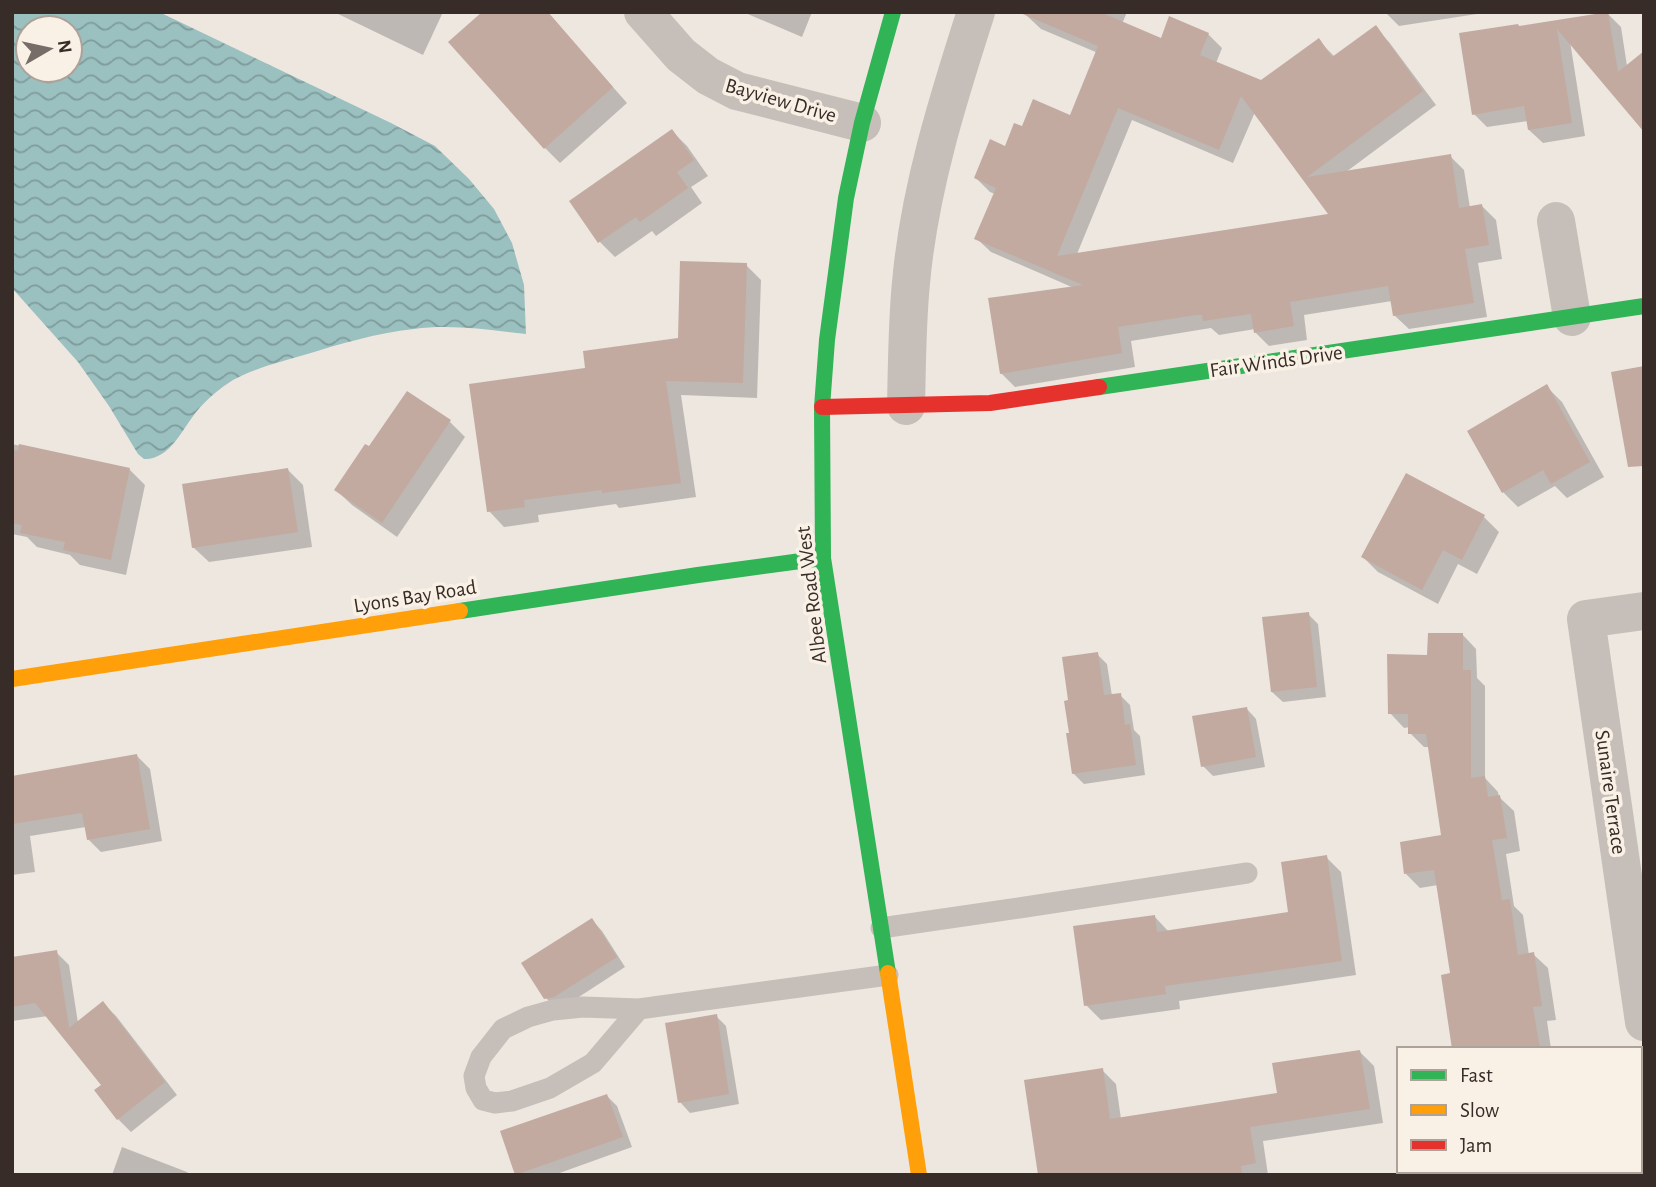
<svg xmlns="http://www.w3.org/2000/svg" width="1656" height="1187" viewBox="0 0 1656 1187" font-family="'Alegreya Sans',sans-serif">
  <defs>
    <pattern id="water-waves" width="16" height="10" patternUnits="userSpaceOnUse" patternTransform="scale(1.75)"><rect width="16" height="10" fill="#9ac0bf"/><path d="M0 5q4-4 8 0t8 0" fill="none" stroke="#7e9c9b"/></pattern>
  </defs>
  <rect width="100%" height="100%" fill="#ede7e0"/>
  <path fill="url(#water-waves)" fill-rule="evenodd" d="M 12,12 L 159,12 L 391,123 L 435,146 L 469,179 L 494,209 L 512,243 L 524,285 L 526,334 C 489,330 451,324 414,329 C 376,333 340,344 304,355 C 280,362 255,368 233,380 C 220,388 207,399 197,411 C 182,429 170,460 144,459 L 138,454 L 109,406 L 78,362 L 12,288 ZM 28,28 L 70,28 L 70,70 L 28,70 Z"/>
  <g fill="#0003" fill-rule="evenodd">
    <path d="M 334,12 L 443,12 L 423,55 Z"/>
    <path d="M 547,12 L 627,103 L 560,163 L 545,148 Z"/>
    <path d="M 743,12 L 812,12 L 802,37 Z"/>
    <path d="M 1028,12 L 1127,12 L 1122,24 L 1162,40 L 1208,34 L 1222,48 L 1216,63 L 1261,82 L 1318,40 L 1335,57 L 1375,28 L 1389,42 L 1436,105 L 1346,172 L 1450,156 L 1464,170 L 1470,208 L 1482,206 L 1496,220 L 1502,259 L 1478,263 L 1487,317 L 1409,329 L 1394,315 L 1392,301 L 1304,315 L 1307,340 L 1269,346 L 1255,332 L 1255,329 L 1219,335 L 1211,328 L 1131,341 L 1135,367 L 1015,387 L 1001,373 L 1074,288 L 991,252 L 976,238 L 995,194 L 990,192 L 976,178 L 1006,148 L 1023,128 L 1071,117 L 1098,53 L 1041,29 L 1026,15 ZM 1255,112 L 1331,216 L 1077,254 L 1132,120 L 1233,163 Z"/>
    <path d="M 1385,12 L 1477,12 L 1477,14 L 1399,26 Z"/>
    <path d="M 1608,14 L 1621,27 L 1627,66 L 1644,129 L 1570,41 L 1585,136 L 1543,143 L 1529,130 L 1528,121 L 1487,127 L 1474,114 L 1520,28 Z"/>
    <path d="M 672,131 L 687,146 L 708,176 L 691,187 L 702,203 L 656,236 L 652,231 L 615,257 L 600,242 L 571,202 Z"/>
    <path d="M 746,265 L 761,280 L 757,398 L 681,395 L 696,497 L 619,508 L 616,504 L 538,515 L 539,522 L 504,527 L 489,511 L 587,369 L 680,340 Z"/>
    <path d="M 1547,387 L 1562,402 L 1604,477 L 1567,498 L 1555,486 L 1518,507 L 1503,492 Z"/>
    <path d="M 450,422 L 465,437 L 397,537 L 352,505 L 336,490 L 370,449 Z"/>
    <path d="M 12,444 L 130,470 L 145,485 L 126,575 L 80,565 L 70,555 L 37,547 L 27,537 L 12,534 Z"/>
    <path d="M 288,470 L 303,485 L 312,547 L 209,562 L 193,547 Z"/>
    <path d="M 1407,475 L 1484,517 L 1499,532 L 1477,574 L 1458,564 L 1438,604 L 1378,572 L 1363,557 Z"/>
    <path d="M 1308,614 L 1318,624 L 1326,697 L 1283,702 L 1272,692 Z"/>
    <path d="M 1462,634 L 1476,649 L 1477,678 L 1485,686 L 1485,778 L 1498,792 L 1499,797 L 1514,811 L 1520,851 L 1506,854 L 1514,906 L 1523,915 L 1529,955 L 1533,954 L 1548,968 L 1556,1020 L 1547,1021 L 1551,1049 L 1454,1049 L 1452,975 L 1438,885 L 1420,888 L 1406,874 L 1443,837 L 1430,747 L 1424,747 L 1410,733 L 1410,727 L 1404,728 L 1390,713 L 1429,657 Z"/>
    <path d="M 1097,654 L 1107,664 L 1112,696 L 1120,695 L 1130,705 L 1134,730 L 1140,736 L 1145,775 L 1084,784 L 1074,774 L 1070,702 Z"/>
    <path d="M 1246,708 L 1256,719 L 1265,767 L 1213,776 L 1203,766 Z"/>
    <path d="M 137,756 L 150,769 L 162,841 L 101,852 L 88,839 L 86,827 L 30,836 L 35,872 L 12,875 L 12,777 Z"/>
    <path d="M 1326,857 L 1341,872 L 1356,975 L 1179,1001 L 1180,1009 L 1101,1020 L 1086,1005 L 1154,916 L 1169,932 L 1290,914 Z"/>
    <path d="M 592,920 L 602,931 L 625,967 L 565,1006 L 556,1008 L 546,998 Z"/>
    <path d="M 56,952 L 69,965 L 78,1023 L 103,1003 L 116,1016 L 177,1095 L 131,1132 L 118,1119 L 103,1085 L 48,1016 L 12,1021 L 12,959 Z"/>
    <path d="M 716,1016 L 726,1026 L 739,1104 L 690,1113 L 680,1102 Z"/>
    <path d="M 1360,1052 L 1374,1066 L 1383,1123 L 1263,1141 L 1268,1175 L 1040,1175 L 1102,1070 L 1116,1084 L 1121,1119 L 1279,1094 Z"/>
    <path d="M 607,1096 L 617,1106 L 632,1147 L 554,1175 L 517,1174 Z"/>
    <path d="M 122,1147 L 187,1172 L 190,1175 L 112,1175 Z"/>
  </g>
  <g fill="#c2aaa0" fill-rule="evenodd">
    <path d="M 482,12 L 548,12 L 613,87 L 544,149 L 448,42 Z"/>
    <path d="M 1018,12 L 1100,12 L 1161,38 L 1169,16 L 1209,33 L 1200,55 L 1261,80 L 1319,38 L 1332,57 L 1376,25 L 1423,91 L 1307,177 L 1451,154 L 1459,208 L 1482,204 L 1489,245 L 1465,249 L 1474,303 L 1393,316 L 1388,286 L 1290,302 L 1294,326 L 1254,333 L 1251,314 L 1203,321 L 1202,315 L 1196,315 L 1118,327 L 1122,353 L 1000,374 L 988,298 L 1083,285 L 974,239 L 996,188 L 974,178 L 990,139 L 1005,146 L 1014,123 L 1022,126 L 1033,99 L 1070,115 L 1098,46 ZM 1241,96 L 1328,214 L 1057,256 L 1118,108 L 1219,150 Z"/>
    <path d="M 1608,12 L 1618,72 L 1644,51 L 1644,132 L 1557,29 L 1572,123 L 1528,130 L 1524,106 L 1472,115 L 1459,33 L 1518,24 L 1519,26 Z"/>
    <path d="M 672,129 L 694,160 L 677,172 L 688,188 L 640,222 L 636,217 L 598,243 L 569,201 Z"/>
    <path d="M 680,261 L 747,263 L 743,383 L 666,381 L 681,483 L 602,493 L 602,490 L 524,500 L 525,507 L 487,512 L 469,384 L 585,368 L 583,351 L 678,338 Z"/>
    <path d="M 1644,366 L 1644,466 L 1628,467 L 1611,372 Z"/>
    <path d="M 1547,384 L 1590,462 L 1551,484 L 1543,470 L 1502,493 L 1467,431 Z"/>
    <path d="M 407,391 L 451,420 L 382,523 L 334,490 L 365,444 L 369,446 Z"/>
    <path d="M 19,444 L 130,468 L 111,560 L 63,550 L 65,542 L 20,533 L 22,525 L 12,523 L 12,450 L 18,451 Z"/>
    <path d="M 288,468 L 298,532 L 192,548 L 182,484 Z"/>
    <path d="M 1406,473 L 1485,515 L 1462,560 L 1443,550 L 1422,590 L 1361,557 Z"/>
    <path d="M 1309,612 L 1317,687 L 1271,692 L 1262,617 Z"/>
    <path d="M 1428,633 L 1463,633 L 1463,670 L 1471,670 L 1471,778 L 1485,776 L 1488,797 L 1500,795 L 1507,838 L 1492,840 L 1502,900 L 1510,899 L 1518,955 L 1534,952 L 1542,1006 L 1533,1007 L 1540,1049 L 1452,1049 L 1441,975 L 1450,973 L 1434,870 L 1404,874 L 1400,842 L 1441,835 L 1426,734 L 1408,734 L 1408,714 L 1388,714 L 1387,654 L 1427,655 Z"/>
    <path d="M 1098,652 L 1104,695 L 1121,693 L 1125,725 L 1130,724 L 1136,765 L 1072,774 L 1066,733 L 1069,733 L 1064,701 L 1068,700 L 1062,657 Z"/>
    <path d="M 1247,707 L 1256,757 L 1201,767 L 1192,716 Z"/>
    <path d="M 137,754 L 150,829 L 87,840 L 82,813 L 12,824 L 12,776 Z"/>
    <path d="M 1327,855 L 1342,961 L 1165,986 L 1166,994 L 1084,1006 L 1073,926 L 1155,915 L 1157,932 L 1288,912 L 1281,862 Z"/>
    <path d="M 592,918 L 617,957 L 554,997 L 544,999 L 521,963 Z"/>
    <path d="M 57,950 L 69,1028 L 103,1001 L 165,1082 L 117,1120 L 94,1090 L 101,1085 L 35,1003 L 12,1007 L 12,957 Z"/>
    <path d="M 717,1014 L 729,1094 L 678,1103 L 665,1023 Z"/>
    <path d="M 1360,1050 L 1370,1109 L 1250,1127 L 1256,1163 L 1241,1166 L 1242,1175 L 1038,1175 L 1024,1080 L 1103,1068 L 1110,1119 L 1277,1093 L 1272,1063 Z"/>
    <path d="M 607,1094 L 623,1137 L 515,1175 L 500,1131 Z"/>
  </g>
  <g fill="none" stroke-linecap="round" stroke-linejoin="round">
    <g stroke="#c6beb8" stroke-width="21">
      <path d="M 881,928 L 1019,908 L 1247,873"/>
      <path d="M 639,1009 L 593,1063 L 550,1088 L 512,1101 L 495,1103 L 483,1100 L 476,1088 L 474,1076 L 481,1057 L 503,1029 L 528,1017 L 553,1010 L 583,1007 L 639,1009 L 888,975"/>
    </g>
    <g stroke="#c6beb8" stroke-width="38">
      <path d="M 643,12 L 681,55 L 708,76 L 737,91 L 862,123"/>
      <path d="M 1556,221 L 1572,317"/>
      <path d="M 906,406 C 907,365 907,323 911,283 C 919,191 948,99 976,12"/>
      <path d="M 1644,611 L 1586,619 L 1644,1022"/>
    </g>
    <g stroke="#30b455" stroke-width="16">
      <path d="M 1099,387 L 1644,306"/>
      <path d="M 460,611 L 698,575 L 823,558"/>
      <path d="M 888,973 L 823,558 L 822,407 L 827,340 L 846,198 L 862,123 L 893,12"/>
    </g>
    <g stroke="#ff9f0a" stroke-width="16">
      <path d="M 12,679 L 460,611"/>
      <path d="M 888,973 L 919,1175"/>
    </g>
    <path stroke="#e5322d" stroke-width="16" d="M 822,407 L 990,403 L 1099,387"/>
  </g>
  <g text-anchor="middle" stroke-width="7" stroke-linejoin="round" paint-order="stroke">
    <g font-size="21" fill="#372c27" stroke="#faf1e6">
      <text transform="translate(781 100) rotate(16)" y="7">Bayview Drive</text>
      <text transform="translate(1276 361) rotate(-8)" y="7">Fair Winds Drive</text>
      <text transform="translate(811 595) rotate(-97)" y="7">Albee Road West</text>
      <text transform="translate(415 596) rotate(-9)" y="7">Lyons Bay Road</text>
      <text transform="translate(1611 792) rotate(82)" y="7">Sunaire Terrace</text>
    </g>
  </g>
  <rect width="1656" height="1187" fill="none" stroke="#372c27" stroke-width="28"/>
  <rect x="1397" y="1047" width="245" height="126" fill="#faf1e6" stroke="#aca29a" stroke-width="2"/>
  <rect x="1411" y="1070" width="35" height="10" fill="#30b455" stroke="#aca29a" stroke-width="2"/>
  <text x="1460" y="1082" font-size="21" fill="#372c27">Fast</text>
  <rect x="1411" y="1105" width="35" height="10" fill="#ff9f0a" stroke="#aca29a" stroke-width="2"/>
  <text x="1460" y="1117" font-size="21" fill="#372c27">Slow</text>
  <rect x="1411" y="1140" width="35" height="10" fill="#e5322d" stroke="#aca29a" stroke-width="2"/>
  <text x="1460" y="1152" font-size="21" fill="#372c27">Jam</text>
  <g transform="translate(49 49) rotate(81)"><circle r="33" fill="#faf1e6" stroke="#aca29a" stroke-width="2"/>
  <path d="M0-5L12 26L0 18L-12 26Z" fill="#776d68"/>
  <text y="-10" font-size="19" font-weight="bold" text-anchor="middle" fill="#372c27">N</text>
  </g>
</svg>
